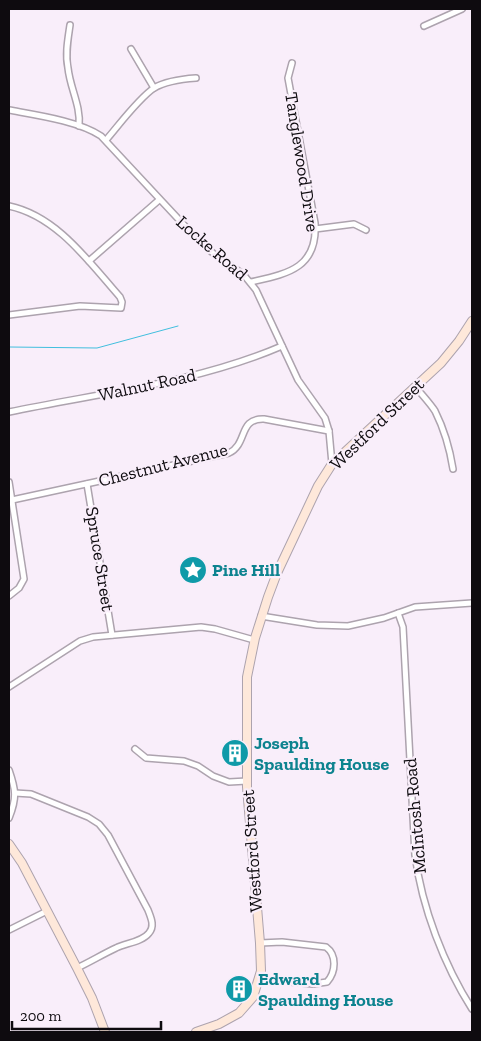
<svg xmlns="http://www.w3.org/2000/svg" width="481" height="1041" viewBox="0 0 481 1041" font-family="'Zilla Slab',serif">
  <rect width="100%" height="100%" fill="#f9eefa"/>
  <g fill="none" stroke-linecap="round" stroke-linejoin="round">
    <path stroke="#41bfde" stroke-width="1" d="M 9,347 L 97,348 L 178,326"/>
    <g stroke="#ada3ae" stroke-width="8">
      <g id="minor">
        <path d="M 70,25 C 68,39 65,54 68,68 C 70,88 81,106 79,126"/>
        <path d="M 424,26 L 462,9"/>
        <path d="M 131,49 L 154,88"/>
        <path d="M 9,110 C 36,115 79,121 101,136 L 197,239 L 214,254 L 243,274 L 256,290 L 298,380 L 325,418 L 329,431 L 332,464"/>
        <path d="M 106,140 C 119,125 138,99 154,88 C 166,81 182,79 196,78"/>
        <path d="M 9,206 C 57,216 89,262 120,297 L 122,302 L 121,308 L 80,306 L 9,315"/>
        <path d="M 315,229 L 354,224 L 366,230"/>
        <path d="M 89,261 L 159,200"/>
        <path d="M 251,282 C 286,274 318,269 315,223 L 288,78 L 292,63"/>
        <path d="M 415,386 C 421,394 429,402 435,411 C 444,429 450,450 453,469"/>
        <path d="M 9,412 C 100,393 196,383 282,346"/>
        <path d="M 9,482 L 24,579 L 19,588 L 9,596"/>
        <path d="M 87,484 L 112,635"/>
        <path d="M 12,500 L 229,453 C 248,444 238,418 264,419 L 329,431"/>
        <path d="M 398,613 L 403,627 L 415,855 C 422,908 444,965 472,1009"/>
        <path d="M 261,616 L 317,625 L 348,626 L 384,618 L 415,607 L 472,603"/>
        <path d="M 9,687 L 80,641 L 93,637 L 201,627 L 215,629 L 254,640"/>
        <path d="M 135,749 L 146,758 L 184,761 L 198,766 L 213,776 L 229,782 L 247,781"/>
        <path d="M 9,770 C 16,790 17,798 9,818"/>
        <path d="M 15,793 L 31,794 L 88,817 L 99,824 L 108,835 L 148,910 C 151,918 155,926 149,933 C 142,942 126,943 116,948 C 103,954 90,962 77,968"/>
        <path d="M 9,930 L 47,911"/>
        <path d="M 258,979 L 313,984 L 327,982 C 336,972 337,955 326,947 L 282,942 L 260,943"/>
      </g>
    </g>
    <g stroke="#ada3ae" stroke-width="10">
      <g id="secondary">
        <path d="M 9,844 L 22,863 L 77,968 L 92,998 L 105,1032"/>
        <path d="M 196,1032 L 219,1024 L 239,1013 L 253,997 L 261,971 L 260,943 L 247,787 L 247,677 L 255,638 L 268,597 L 277,573 L 318,486 L 332,464 L 441,363 L 459,341 L 472,321"/>
      </g>
    </g>
    <use href="#minor" stroke="#fff" stroke-width="5"/>
    <use href="#secondary" stroke="#fee8da" stroke-width="8"/>
  </g>
  <defs>
    <g id="sight-disc" transform="scale(1.4375)"><circle r="9.5" fill="#0f9aa8" stroke="#f9eefa"/><path d="M0-6L1.8-2.2L6-1.7L2.9 1.2L3.7 5.4L0 3.3L-3.7 5.4L-2.9 1.2L-6-1.7L-1.8-2.2Z" fill="#fff"/></g>
    <g id="building-disc" transform="scale(1.4375)"><circle r="9.5" fill="#0f9aa8" stroke="#f9eefa"/><path d="M-4-6H4V6H1V3H-1V6H-4ZM-2.5-4.3h1.7v1.8h-1.7ZM.8-4.3h1.7v1.8H.8ZM-2.5-1h1.7V.8h-1.7ZM.8-1h1.7V.8H.8Z" fill="#fff"/></g>
  </defs>
  <g fill-rule="evenodd">
    <use href="#sight-disc" x="193" y="570"/>
    <use href="#building-disc" x="235" y="753"/>
    <use href="#building-disc" x="239" y="989"/>
  </g>
  <g text-anchor="middle" stroke-width="4.5" stroke-linejoin="round" paint-order="stroke">
    <g font-size="18" fill="#0e0b0f" stroke="#f9eefa">
      <text transform="translate(302 162) rotate(81)" y="6">Tanglewood Drive</text>
      <text transform="translate(212 248) rotate(41)" y="6">Locke Road</text>
      <text transform="translate(147 385) rotate(-12)" y="6">Walnut Road</text>
      <text transform="translate(377 424) rotate(-44)" y="6">Westford Street</text>
      <text transform="translate(163 465) rotate(-14)" y="6">Chestnut Avenue</text>
      <text transform="translate(100 559) rotate(81)" y="6">Spruce Street</text>
      <text transform="translate(415 816) rotate(-95)" y="6">McIntosh Road</text>
      <text transform="translate(252 851) rotate(-94)" y="6">Westford Street</text>
    </g>
    <g font-size="18" font-weight="bold" fill="#0d838f" stroke="#f9eefa" text-anchor="start">
      <text x="212" y="576">Pine Hill</text>
      <text x="254" y="749">Joseph<tspan x="254" dy="21">Spaulding House</tspan></text>
      <text x="258" y="985">Edward<tspan x="258" dy="21">Spaulding House</tspan></text>
    </g>
  </g>
  <rect width="481" height="1041" fill="none" stroke="#0e0b0f" stroke-width="20"/>
  <path d="M12 1021v8h149v-8" fill="none" stroke="#0e0b0f" stroke-width="2.5"/>
  <text x="20" y="1021" font-size="15" fill="#0e0b0f" stroke="#f9eefa" stroke-width="4" paint-order="stroke">200 m</text>
</svg>
